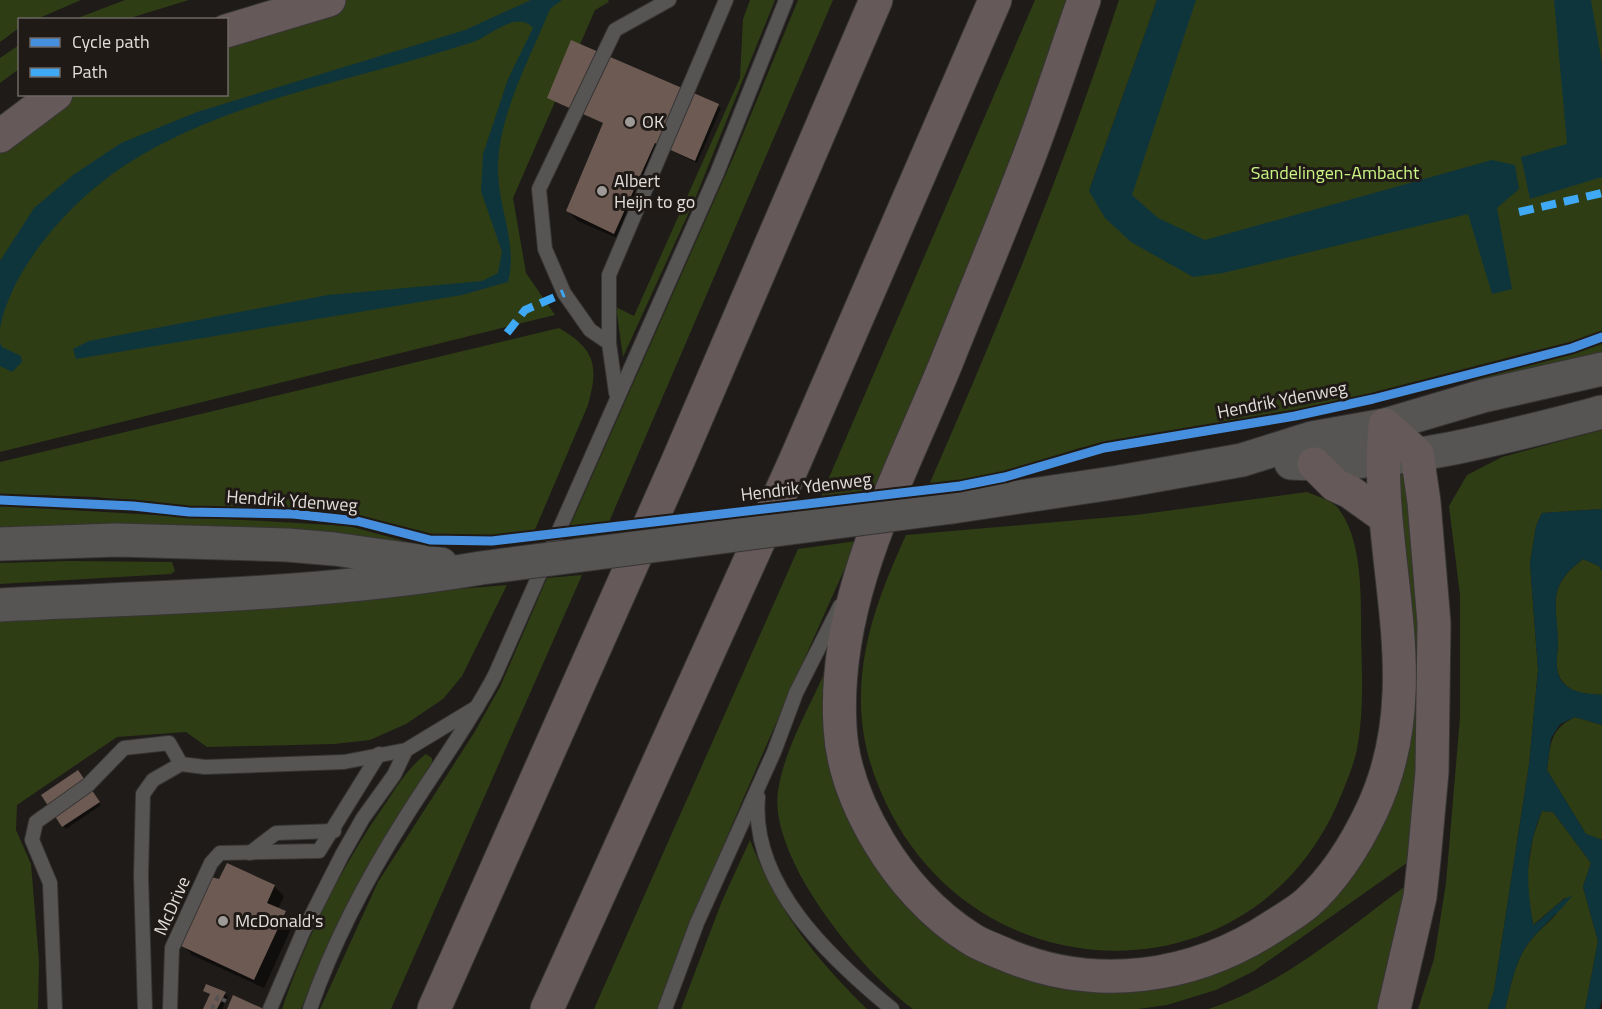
<svg xmlns="http://www.w3.org/2000/svg" width="1602" height="1009" viewBox="0 0 1602 1009" font-family="'Titillium Web',sans-serif">
  <rect width="100%" height="100%" fill="#1e1b19"/>
  <g fill="#2f3d14">
    <path d="M 0,0 L 81,0 L 37,19 L 20,20 L 19,28 L 0,42 Z"/>
    <path d="M 125,0 L 189,0 L 127,19 L 75,19 Z"/>
    <path d="M 343,0 L 608,0 L 609,2 L 595,10 L 513,198 L 526,273 L 555,315 L 0,452 L 0,141 L 69,95 L 226,94 L 227,35 Z"/>
    <path d="M 750,0 L 775,0 L 695,199 L 623,357 L 616,307 L 634,316 L 740,78 L 743,19 Z"/>
    <path d="M 798,0 L 833,0 L 603,536 L 573,539 L 570,526 L 733,158 Z"/>
    <path d="M 1035,0 L 1069,0 L 1026,123 L 874,503 L 815,510 Z"/>
    <path d="M 1119,0 L 1157,0 L 1089,191 L 1112,182 L 1173,0 L 1602,0 L 1602,358 L 1080,448 L 987,478 L 929,485 C 999,325 1065,165 1119,0 Z"/>
    <path d="M 19,45 L 19,69 L 0,83 L 0,58 Z"/>
    <path d="M 559,328 C 595,349 599,365 588,405 L 534,532 L 476,539 L 449,538 L 358,516 L 317,511 L 174,506 L 96,497 L 0,494 L 0,462 Z"/>
    <path d="M 1602,430 L 1602,509 L 1542,513 L 1536,526 L 1530,563 L 1538,670 L 1529,765 L 1494,991 L 1488,1009 L 1418,1009 L 1434,959 L 1446,883 L 1460,717 L 1460,595 L 1449,506 L 1467,475 L 1502,457 Z"/>
    <path d="M 1398,475 L 1404,475 L 1420,559 L 1414,858 L 1254,971 L 1216,990 L 1167,1005 L 1138,1009 L 913,1009 C 862,972 768,858 778,791 C 784,751 807,712 823,676 L 824,708 L 838,787 L 1001,963 L 1232,960 L 1390,793 Z"/>
    <path d="M 1307,492 C 1316,496 1332,500 1338,508 C 1363,540 1361,597 1361,636 C 1362,673 1364,712 1357,749 C 1353,768 1344,788 1337,805 C 1251,998 989,997 892,815 C 872,777 860,738 861,695 C 862,637 883,586 906,535 L 1136,515 Z"/>
    <path d="M 0,506 L 349,526 L 419,545 L 0,535 Z"/>
    <path d="M 857,541 C 788,696 718,850 658,1009 L 594,1009 L 798,549 Z"/>
    <path d="M 1583,559 L 1599,566 L 1602,571 L 1602,695 C 1589,694 1572,694 1563,682 C 1553,670 1558,656 1558,642 C 1557,601 1546,588 1583,559 Z"/>
    <path d="M 69,561 L 172,562 L 175,571 L 171,574 L 0,584 L 0,563 Z"/>
    <path d="M 582,575 L 391,1009 L 320,1009 L 378,882 L 474,733 L 500,687 L 547,578 Z"/>
    <path d="M 507,585 L 462,676 L 443,699 L 406,724 L 370,740 L 334,744 L 207,747 L 186,732 L 117,737 L 17,805 L 16,830 L 31,864 L 39,961 L 38,1009 L 0,1009 L 0,614 L 297,602 Z"/>
    <path d="M 1575,717 L 1602,725 L 1602,840 L 1586,834 L 1547,770 C 1551,744 1549,730 1575,717 Z"/>
    <path d="M 426,754 L 432,758 L 432,762 L 349,901 L 301,1009 L 282,1009 C 307,936 343,863 388,800 C 398,784 411,765 426,754 Z"/>
    <path d="M 1542,811 L 1553,812 L 1591,863 L 1583,887 L 1598,941 L 1585,1009 L 1505,1009 C 1511,985 1515,959 1531,940 C 1546,922 1556,920 1566,897 L 1533,925 L 1526,880 L 1533,837 Z"/>
    <path d="M 750,840 C 778,911 813,956 867,1009 L 681,1009 L 722,901 Z"/>
    <path d="M 1411,882 L 1381,1009 L 1208,1009 C 1282,986 1349,927 1411,882 Z"/>
  </g>
  <g fill="#0f353c">
    <path d="M 531,0 L 562,0 L 550,9 C 530,59 498,114 498,169 C 498,208 518,244 508,282 L 462,295 L 76,359 L 73,349 L 89,341 L 328,295 L 482,281 L 498,273 L 502,252 L 481,191 L 483,154 L 508,79 L 533,28 C 516,10 492,35 473,42 C 357,81 228,98 124,166 C 72,200 12,266 0,328 L 0,261 L 34,208 L 73,175 L 121,143 L 197,112 L 465,30 Z"/>
    <path d="M 1157,0 L 1196,0 L 1132,195 L 1158,218 L 1205,240 L 1492,160 L 1515,165 L 1519,189 L 1497,208 L 1512,289 L 1492,294 L 1468,214 L 1223,273 L 1193,277 L 1131,242 L 1105,218 L 1089,191 Z"/>
    <path d="M 1554,0 L 1591,0 L 1602,63 L 1602,177 L 1530,199 L 1521,157 L 1567,144 Z"/>
    <path d="M 0,342 L 2,347 L 21,356 L 22,362 L 12,372 L 0,366 Z"/>
    <path d="M 1602,509 L 1602,571 L 1599,566 L 1583,559 C 1546,587 1557,602 1558,642 C 1558,656 1553,670 1563,683 C 1572,693 1589,694 1602,695 L 1602,725 L 1575,717 L 1560,724 L 1551,738 L 1547,770 L 1586,834 L 1602,840 L 1602,999 L 1599,1009 L 1585,1009 L 1598,941 L 1583,887 L 1591,863 L 1553,812 L 1542,811 C 1525,852 1526,881 1533,925 C 1546,917 1559,899 1572,896 C 1560,912 1544,924 1531,940 C 1515,959 1511,985 1505,1009 L 1488,1009 L 1494,991 L 1529,765 L 1538,670 L 1530,563 L 1536,526 L 1542,513 Z"/>
  </g>
  <g fill="#0007">
    <path d="M 572,42 L 721,108 L 697,163 L 658,144 L 643,176 L 639,177 L 648,186 L 624,241 L 578,221 L 568,211 L 605,124 L 548,98 Z"/>
    <path d="M 81,775 L 101,805 L 66,829 L 43,796 Z"/>
    <path d="M 274,886 L 284,896 L 278,909 L 294,922 L 264,988 L 192,955 L 183,945 Z"/>
    <path d="M 207,985 L 228,996 L 222,1009 L 204,1009 L 211,995 L 205,990 Z"/>
  </g>
  <g fill="#6d5b53">
    <path d="M 571,40 L 719,104 L 695,161 L 655,143 L 614,234 L 566,211 L 603,123 L 547,98 Z"/>
    <path d="M 78,770 L 100,802 L 62,827 L 41,795 Z"/>
    <path d="M 227,863 L 275,885 L 267,903 L 286,911 L 254,980 L 181,946 L 211,877 L 219,879 Z"/>
    <path d="M 206,984 L 226,992 L 217,1009 L 203,1009 L 210,994 L 203,991 Z"/>
    <path d="M 233,995 L 264,1009 L 227,1009 Z"/>
  </g>
  <g fill="none" stroke-linecap="round" stroke-linejoin="round">
    <g stroke="#373434" stroke-width="16">
      <g id="lane">
        <path d="M 609,343 L 590,330 L 564,293 L 545,249 L 539,189 L 615,30 L 669,0"/>
        <path d="M 616,393 L 609,343 L 609,275 L 726,0"/>
        <path d="M 758,797 C 750,884 830,958 892,1009"/>
        <path d="M 250,853 L 276,833 L 334,831"/>
        <path d="M 55,1009 L 50,883 L 32,840 L 36,822 L 88,785 L 124,748 L 169,743 L 181,764 L 205,767 L 344,762 L 406,750 L 477,707"/>
        <path d="M 145,1009 L 141,876 L 143,794 L 153,780 L 181,764"/>
        <path d="M 170,1009 L 172,948 L 211,863 L 220,853 L 319,851 L 379,754"/>
        <path d="M 270,1009 L 303,932 L 342,855 L 363,818 L 394,775 L 406,750"/>
        <path d="M 310,1009 C 332,945 369,875 405,818 C 435,770 469,725 495,675 L 717,173 L 786,0"/>
        <path d="M 665,1009 L 697,923 L 774,752 L 796,693 L 840,606"/>
      </g>
    </g>
    <g stroke="#373434" stroke-width="35">
      <g id="secondary">
        <path d="M 1291,463 C 1394,468 1503,438 1602,412"/>
        <path d="M 952,507 L 1119,482 L 1242,460 L 1312,438 L 1385,425 L 1483,396 L 1602,369"/>
        <path d="M 0,544 L 117,540 L 287,545 L 334,549 L 441,564"/>
        <path d="M 0,605 C 160,597 322,595 481,568"/>
      </g>
    </g>
    <g stroke="#373434" stroke-width="35">
      <g id="highway">
        <path d="M 1084,0 C 1065,54 1048,108 1027,162 C 1002,227 975,291 949,356 C 902,474 832,595 840,727 C 842,768 858,807 879,842 C 901,879 933,915 970,938 C 980,945 993,949 1004,954 C 1095,993 1194,979 1275,925 C 1286,918 1298,911 1307,903 C 1335,878 1356,844 1372,810 C 1432,682 1373,557 1385,425"/>
        <path d="M 226,31 L 329,0"/>
        <path d="M 0,136 L 56,94"/>
        <path d="M 1385,425 L 1417,454 L 1424,502 L 1434,623 L 1432,772 L 1424,860 L 1420,897 L 1394,1009"/>
        <path d="M 1314,464 L 1335,485 L 1350,492 L 1385,517"/>
        <path d="M 434,1009 L 677,463 L 876,0"/>
        <path d="M 547,1009 L 795,461 L 995,0"/>
      </g>
    </g>
    <path stroke="#555352" stroke-width="4" stroke-dasharray="4.5 4.5" stroke-linecap="butt" d="M 212,1009 L 218,997 L 229,1003"/>
    <use href="#lane" stroke="#575554" stroke-width="14"/>
    <use href="#secondary" stroke="#575554" stroke-width="33"/>
    <use href="#highway" stroke="#65595a" stroke-width="33"/>
    <g stroke="#373434" stroke-width="35" stroke-linecap="butt">
      <path id="secondary-bridge" d="M 481,568 L 952,507"/>
    </g>
    <use href="#secondary-bridge" stroke="#575554" stroke-width="33"/>
    <g stroke="#3fa9f5" stroke-width="8" stroke-dasharray="15 8" stroke-linecap="butt">
      <path d="M 1519,212 L 1602,193"/>
      <path d="M 507,333 L 525,310 L 564,293"/>
    </g>
    <g stroke="#201a17" stroke-width="13">
      <path id="cycleway" d="M 0,500 L 133,506 L 189,512 L 293,514 L 357,521 L 430,540 L 492,541 L 960,486 L 1005,477 L 1104,448 L 1295,416 L 1373,399 L 1572,348 L 1602,337"/>
    </g>
    <use href="#cycleway" stroke="#468fdf" stroke-width="9"/>
  </g>
  <g fill="#9d9a98" stroke="#201a17" stroke-width="2">
    <circle cx="630" cy="122" r="6"/>
    <circle cx="602" cy="191" r="6"/>
    <circle cx="223" cy="921" r="6"/>
  </g>
  <g text-anchor="middle" stroke-width="6" stroke-linejoin="round" paint-order="stroke">
    <g font-size="18" fill="#e2dedc" stroke="#201a17" text-anchor="start">
      <text x="642" y="128">OK</text>
      <text x="614" y="187">Albert<tspan x="614" dy="21">Heijn to go</tspan></text>
      <text x="235" y="927">McDonald's</text>
    </g>
    <g font-size="18" fill="#c9f583" stroke="#201a17">
      <text x="1335" y="179">Sandelingen-Ambacht</text>
    </g>
    <g font-size="18" fill="#e2dedc" stroke="#201a17">
      <text transform="translate(1282 400) rotate(-11)" y="6">Hendrik Ydenweg</text>
      <text transform="translate(806 487) rotate(-7)" y="6">Hendrik Ydenweg</text>
      <text transform="translate(292 501) rotate(4)" y="6">Hendrik Ydenweg</text>
      <text transform="translate(172 906) rotate(-66)" y="6">McDrive</text>
    </g>
  </g>
  <rect x="18" y="18" width="210" height="78" fill="#201a17" stroke="#6e6866" stroke-width="1.5"/>
  <rect x="30" y="38" width="30" height="9" fill="#468fdf" stroke="#6e6866" stroke-width="1.5"/>
  <text x="72" y="48" font-size="18" fill="#e2dedc">Cycle path</text>
  <rect x="30" y="68" width="30" height="9" fill="#3fa9f5" stroke="#6e6866" stroke-width="1.5"/>
  <text x="72" y="78" font-size="18" fill="#e2dedc">Path</text>
</svg>
